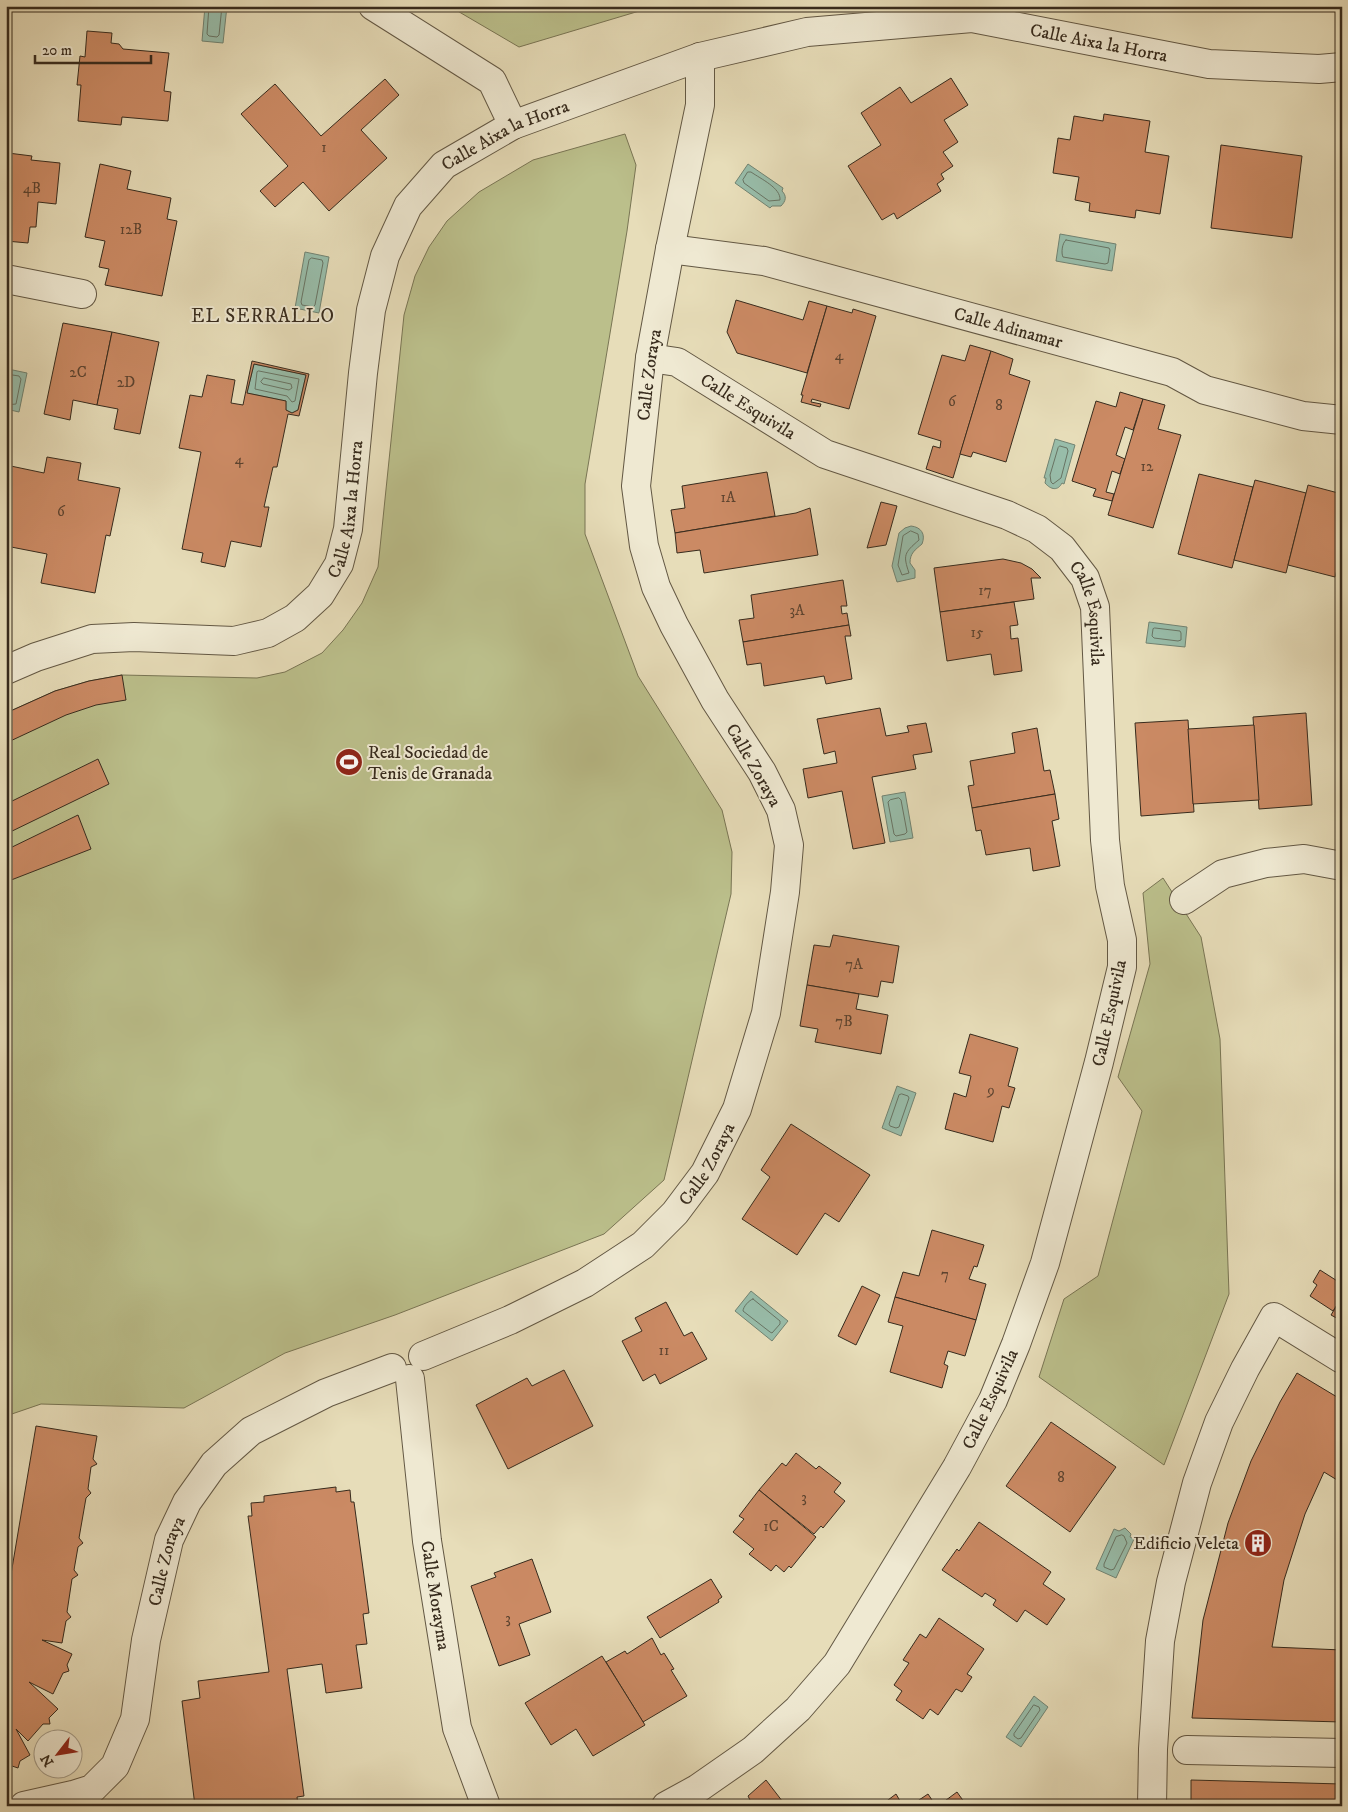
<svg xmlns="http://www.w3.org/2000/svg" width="1348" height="1812" viewBox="0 0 1348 1812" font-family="'IM FELL DW Pica',serif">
  <rect width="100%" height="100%" fill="#e7ddb9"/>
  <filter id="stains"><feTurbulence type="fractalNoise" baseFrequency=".004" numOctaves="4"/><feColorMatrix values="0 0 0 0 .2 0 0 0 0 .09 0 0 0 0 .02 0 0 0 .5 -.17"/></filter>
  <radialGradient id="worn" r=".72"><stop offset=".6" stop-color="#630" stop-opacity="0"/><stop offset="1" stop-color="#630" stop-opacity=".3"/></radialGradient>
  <g fill="#bbbf8b" stroke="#797554">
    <path d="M 449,6 L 656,6 L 519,47 Z"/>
    <path d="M 625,134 L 636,165 L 627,231 L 585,484 L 585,534 L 638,676 L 722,810 L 732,852 L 731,894 L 664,1180 L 604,1234 L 395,1315 L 285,1353 L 184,1408 L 41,1404 L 6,1416 L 6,713 L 55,691 L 89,681 L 122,675 L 257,678 L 285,672 L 322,653 L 343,630 L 362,603 L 378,567 L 404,315 L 415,276 L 429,247 L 447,221 L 479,192 L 533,160 Z"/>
    <path d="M 1163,878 L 1201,937 L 1220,1039 L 1229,1294 L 1164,1465 L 1039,1377 L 1064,1299 L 1098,1276 L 1142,1111 L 1118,1077 L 1150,964 L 1143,893 Z"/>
  </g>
  <g fill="#98bdaa" stroke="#718372">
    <path d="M 205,6 L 227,6 L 223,43 L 202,41 Z"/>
    <path d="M 748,164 L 783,188 L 782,191 C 787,196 786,201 781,206 L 772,206 L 770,208 L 735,183 Z"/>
    <path d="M 1060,234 L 1116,244 L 1112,271 L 1056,261 Z"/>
    <path d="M 305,252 L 329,257 L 319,313 L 295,308 Z"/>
    <path d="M 254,364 L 306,375 L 298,410 L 292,413 L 286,410 L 286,401 L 247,393 Z"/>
    <path d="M 8,369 L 27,373 L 19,412 L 6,409 L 6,379 Z"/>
    <path d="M 1055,439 L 1075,445 L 1064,484 L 1062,483 C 1058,491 1051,490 1045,483 L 1046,478 L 1044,478 Z"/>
    <path d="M 911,526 C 921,527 926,534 922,544 C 915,550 910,553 910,563 L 915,570 L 915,578 L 897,582 L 892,566 L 899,533 L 905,528 Z"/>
    <path d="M 1149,622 L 1187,627 L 1185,647 L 1146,643 Z"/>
    <path d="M 905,792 L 913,838 L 890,842 L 882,796 Z"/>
    <path d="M 897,1086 L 916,1093 L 901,1136 L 882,1128 Z"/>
    <path d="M 751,1291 L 788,1321 L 772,1341 L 735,1311 Z"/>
    <path d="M 1125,1528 L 1131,1534 L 1130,1537 L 1134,1539 L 1116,1578 L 1096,1569 L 1114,1529 L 1119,1531 Z"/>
    <path d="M 1034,1696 L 1048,1707 L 1021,1747 L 1006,1737 Z"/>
  </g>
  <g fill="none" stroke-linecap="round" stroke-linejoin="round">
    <g stroke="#687464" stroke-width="1">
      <path d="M 209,6 L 207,34 L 209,36 L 217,37 L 219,35 L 222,6"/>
      <path d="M 748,172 L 751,172 C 761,179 781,188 780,200 L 769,201 L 744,183 L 743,180 Z"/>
      <path d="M 1066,240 L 1109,248 L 1110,250 L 1108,263 L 1105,264 L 1063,257 C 1061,253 1062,243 1066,240 Z"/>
      <path d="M 312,258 L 322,260 L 323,263 L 315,305 L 313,307 L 302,305 L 301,302 L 309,260 Z"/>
      <path d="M 259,371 L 299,379 L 295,401 L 292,402 L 287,396 L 255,389 L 257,372 Z"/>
      <path d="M 6,374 L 19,376 L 21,379 L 16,404 L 6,405"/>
      <path d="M 264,378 L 291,384 L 292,388 L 289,390 L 263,384 L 261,382 Z"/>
      <path d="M 1060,446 L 1067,448 L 1068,451 L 1061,478 L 1053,484 L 1051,482 L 1050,475 L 1058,448 Z"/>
      <path d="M 911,531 L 918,534 L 919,540 C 904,553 903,555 909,573 L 902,575 L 898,565 L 903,536 Z"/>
      <path d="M 1155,628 L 1180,631 L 1181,633 L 1181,640 L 1178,641 L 1154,638 L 1152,636 L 1153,629 Z"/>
      <path d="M 899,798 L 901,800 L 907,832 L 905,834 L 896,836 L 894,834 L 888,802 L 890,800 Z"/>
      <path d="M 902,1094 L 908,1096 L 909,1098 L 899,1127 L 896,1128 L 890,1126 L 889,1124 L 899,1095 Z"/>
      <path d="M 753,1299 L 780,1321 L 780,1324 L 772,1333 L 770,1332 L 743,1311 C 743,1307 749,1300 753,1299 Z"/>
      <path d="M 1122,1535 L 1124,1536 L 1127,1543 L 1114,1569 L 1111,1570 L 1104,1567 L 1104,1564 L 1116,1537 Z"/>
      <path d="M 1034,1705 L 1039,1707 L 1040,1710 L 1021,1738 L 1018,1739 L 1014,1736 L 1014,1734 Z"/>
    </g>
  </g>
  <g fill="#cb8a64" stroke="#372b1d" fill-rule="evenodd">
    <path d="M 87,31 L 112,33 L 111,43 L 119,44 L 123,49 L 169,53 L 164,91 L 171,92 L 168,121 L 122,117 L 121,125 L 78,121 L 81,85 L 77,85 L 80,56 L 85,57 Z"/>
    <path d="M 951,78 L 968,105 L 944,120 L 958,142 L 943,152 L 953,166 L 941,174 L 944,179 L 937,184 L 941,191 L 897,219 L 894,213 L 882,220 L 848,166 L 881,145 L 861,113 L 900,87 L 911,103 Z"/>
    <path d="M 385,79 L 399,95 L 361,130 L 387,158 L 329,211 L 303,182 L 275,207 L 260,191 L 288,166 L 241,114 L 275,84 L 321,136 Z"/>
    <path d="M 1104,114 L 1150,121 L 1145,152 L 1169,156 L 1160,214 L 1136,210 L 1135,218 L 1089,211 L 1090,203 L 1075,200 L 1079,177 L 1053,173 L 1058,138 L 1070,140 L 1074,116 L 1103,121 Z"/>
    <path d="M 6,128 L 11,129 L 6,174 Z"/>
    <path d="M 1221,145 L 1302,156 L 1292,238 L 1211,228 Z"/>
    <path d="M 8,153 L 32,156 L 31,160 L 60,163 L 56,204 L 38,202 L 36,227 L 30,227 L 28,243 L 6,241 L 6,174 Z"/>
    <path d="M 100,164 L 131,171 L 127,189 L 171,198 L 167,219 L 177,221 L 162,296 L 105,285 L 109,269 L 99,267 L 105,241 L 85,237 Z"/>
    <path d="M 736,300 L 803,320 L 809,301 L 827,306 L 807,373 L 737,353 L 727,332 Z"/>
    <path d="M 827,306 L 852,313 L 853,309 L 876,316 L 849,409 L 812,399 L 811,402 L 821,404 L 820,407 L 801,402 L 803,395 L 801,395 Z"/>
    <path d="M 63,323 L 112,332 L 97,405 L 73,400 L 70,420 L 44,414 Z"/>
    <path d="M 112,332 L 159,342 L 140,434 L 114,429 L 118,409 L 97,405 Z"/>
    <path d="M 970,345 L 991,351 L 953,478 L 926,469 L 933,446 L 940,448 L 941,441 L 918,434 L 942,355 L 965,361 Z"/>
    <path d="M 991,351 L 1013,359 L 1009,374 L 1030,381 L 1006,462 L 973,452 L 971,457 L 960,454 Z"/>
    <path d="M 252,361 L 309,374 L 299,416 L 288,414 L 277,467 L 273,467 L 264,507 L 269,507 L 261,547 L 231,541 L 225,567 L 201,562 L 203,553 L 182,549 L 201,452 L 179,448 L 190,395 L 202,397 L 207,375 L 235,380 L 231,403 L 243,405 ZM 254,364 L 306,375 L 298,410 L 292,413 L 286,410 L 286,401 L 247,393 Z"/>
    <path d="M 1120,392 L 1143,399 L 1133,430 L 1125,427 L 1116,455 L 1125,459 L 1120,474 L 1112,471 L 1106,492 L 1114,494 L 1112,501 L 1093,496 L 1096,489 L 1072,481 L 1096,401 L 1116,407 Z"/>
    <path d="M 1143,399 L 1165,405 L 1158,429 L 1181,435 L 1153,528 L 1108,515 Z"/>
    <path d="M 47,457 L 81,463 L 78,480 L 120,488 L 110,536 L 106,535 L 95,593 L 41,583 L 47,554 L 6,546 L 6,465 L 44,473 Z"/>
    <path d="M 767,472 L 775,516 L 675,533 L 671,510 L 685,508 L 682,486 Z"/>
    <path d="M 1199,474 L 1253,487 L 1232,568 L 1178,554 Z"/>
    <path d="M 1255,480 L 1306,493 L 1286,573 L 1234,560 Z"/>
    <path d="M 1308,485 L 1342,494 L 1342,551 L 1335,577 L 1288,565 Z"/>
    <path d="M 881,502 L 897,506 L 886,545 L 867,548 Z"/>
    <path d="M 810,508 L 818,555 L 704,573 L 700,550 L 677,553 L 675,533 L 796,513 Z"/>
    <path d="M 1342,551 L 1342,571 L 1337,569 Z"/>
    <path d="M 1003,559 L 1021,563 L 1032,569 L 1041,578 L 1031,578 L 1034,599 L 940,612 L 934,568 Z"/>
    <path d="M 843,580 L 847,606 L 841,606 L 842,614 L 847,613 L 849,625 L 743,642 L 739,620 L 754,618 L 751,595 Z"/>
    <path d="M 1014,602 L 1018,625 L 1010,626 L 1011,639 L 1018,638 L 1022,671 L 994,675 L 991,654 L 947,661 L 940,612 Z"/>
    <path d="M 849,625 L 851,636 L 845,636 L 852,679 L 826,684 L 824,676 L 764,686 L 761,663 L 747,665 L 743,642 Z"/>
    <path d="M 122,675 L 126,700 L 96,705 L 66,715 L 6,743 L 6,713 L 55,691 L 89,681 Z"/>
    <path d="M 880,708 L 886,736 L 909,732 L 907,726 L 926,723 L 932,752 L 913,755 L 916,769 L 872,777 L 885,843 L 853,849 L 842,791 L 808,798 L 803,769 L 837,763 L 835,751 L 824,754 L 817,719 Z"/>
    <path d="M 1306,713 L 1312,805 L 1259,809 L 1253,717 Z"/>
    <path d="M 1188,720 L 1194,812 L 1141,816 L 1135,723 Z"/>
    <path d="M 1254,725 L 1259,800 L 1193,804 L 1188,729 Z"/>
    <path d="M 1037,728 L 1044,771 L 1050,770 L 1055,794 L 972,808 L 968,786 L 974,785 L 970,761 L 1015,753 L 1012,733 Z"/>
    <path d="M 98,759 L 109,784 L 6,834 L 6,804 Z"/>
    <path d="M 1055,794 L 1059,819 L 1052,821 L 1060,866 L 1033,871 L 1030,848 L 986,855 L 981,830 L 976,831 L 972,808 Z"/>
    <path d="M 78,815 L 91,849 L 6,882 L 6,850 Z"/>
    <path d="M 833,935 L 899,946 L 893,983 L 881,981 L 878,997 L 807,985 L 814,945 L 830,947 Z"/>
    <path d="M 807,985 L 859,994 L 856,1009 L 888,1015 L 881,1054 L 815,1042 L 818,1029 L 800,1026 Z"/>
    <path d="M 970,1034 L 1018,1048 L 1008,1086 L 1015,1088 L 1009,1108 L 1002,1106 L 993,1142 L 945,1129 L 954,1093 L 966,1097 L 971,1076 L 959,1073 Z"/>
    <path d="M 791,1124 L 870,1175 L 839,1222 L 825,1213 L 797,1255 L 742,1219 L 770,1177 L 761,1170 Z"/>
    <path d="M 932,1230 L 984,1245 L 977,1267 L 974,1266 L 969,1279 L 986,1284 L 976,1320 L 895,1297 L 903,1272 L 919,1276 Z"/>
    <path d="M 1320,1270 L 1342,1284 L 1342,1297 L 1333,1311 L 1310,1296 L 1317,1285 L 1313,1282 Z"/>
    <path d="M 862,1286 L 880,1295 L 856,1345 L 838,1336 Z"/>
    <path d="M 895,1297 L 976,1320 L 965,1356 L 948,1351 L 944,1364 L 948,1366 L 942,1388 L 890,1372 L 903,1326 L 888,1322 Z"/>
    <path d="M 1342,1297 L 1342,1321 L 1331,1315 Z"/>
    <path d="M 666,1302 L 684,1336 L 692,1332 L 707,1359 L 660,1384 L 655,1374 L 643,1381 L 622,1341 L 642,1331 L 635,1318 Z"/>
    <path d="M 564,1370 L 593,1426 L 508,1469 L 476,1405 L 527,1378 L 532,1386 Z"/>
    <path d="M 1297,1373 L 1342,1400 L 1342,1483 L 1324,1472 L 1305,1514 L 1284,1580 L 1272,1647 L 1342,1650 L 1342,1722 L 1192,1718 L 1203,1620 L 1228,1523 L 1251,1461 L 1280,1402 Z"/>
    <path d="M 1051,1422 L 1116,1467 L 1070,1532 L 1006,1486 Z"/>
    <path d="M 36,1426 L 97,1436 L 93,1459 L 97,1464 L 91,1467 L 88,1489 L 91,1493 L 86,1498 L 79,1538 L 83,1543 L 78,1547 L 74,1570 L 78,1575 L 72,1579 L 67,1612 L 71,1617 L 66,1621 L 62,1643 L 42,1640 L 72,1654 L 67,1665 L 69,1671 L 63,1673 L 53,1694 L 29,1682 L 58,1709 L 49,1718 L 50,1724 L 43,1724 L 28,1741 L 16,1729 L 30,1755 L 20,1761 L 18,1768 L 12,1766 L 6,1769 L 6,1649 L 11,1634 L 6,1634 L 6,1604 Z"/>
    <path d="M 796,1453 L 816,1469 L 819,1466 L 841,1483 L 834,1492 L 845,1501 L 823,1528 L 821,1526 L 814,1534 L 759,1490 L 782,1463 L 786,1466 Z"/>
    <path d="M 336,1487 L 336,1492 L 350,1490 L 351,1502 L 354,1502 L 369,1613 L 363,1614 L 367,1644 L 356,1645 L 362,1688 L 326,1693 L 322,1664 L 287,1669 L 304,1796 L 297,1797 L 298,1806 L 195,1806 L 182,1701 L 200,1698 L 198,1681 L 269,1672 L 248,1516 L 252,1516 L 251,1503 L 264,1502 L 264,1496 Z"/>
    <path d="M 759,1490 L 816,1537 L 791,1568 L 789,1566 L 784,1572 L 776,1565 L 771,1571 L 749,1554 L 754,1549 L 733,1532 L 744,1519 L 739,1516 Z"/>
    <path d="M 979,1522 L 1051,1572 L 1043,1584 L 1065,1599 L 1047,1625 L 1025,1610 L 1017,1622 L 993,1605 L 996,1600 L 985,1593 L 982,1597 L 942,1570 L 957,1549 L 959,1551 Z"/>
    <path d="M 532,1559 L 551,1612 L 519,1624 L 530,1655 L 499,1666 L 471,1586 L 496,1577 L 494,1573 Z"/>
    <path d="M 711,1579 L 722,1597 L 718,1600 L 719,1602 L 660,1638 L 647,1617 Z"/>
    <path d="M 939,1618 L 984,1649 L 967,1674 L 972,1677 L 962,1692 L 956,1689 L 938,1715 L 930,1709 L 923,1719 L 896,1700 L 902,1691 L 894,1685 L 909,1663 L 903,1660 L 920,1634 L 926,1638 Z"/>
    <path d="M 652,1638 L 661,1655 L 664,1653 L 674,1669 L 671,1670 L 687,1696 L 643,1722 L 606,1662 L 625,1651 L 627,1654 Z"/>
    <path d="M 602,1656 L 645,1725 L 593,1756 L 576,1729 L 551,1745 L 525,1703 Z"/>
    <path d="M 766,1780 L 786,1806 L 753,1806 L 748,1796 Z"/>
    <path d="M 1191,1780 L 1342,1784 L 1342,1806 L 1191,1806 Z"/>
    <path d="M 957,1792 L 967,1806 L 938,1806 Z"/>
    <path d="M 896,1794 L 903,1806 L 880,1806 Z"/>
    <path d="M 928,1794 L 936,1806 L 912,1806 L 919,1800 Z"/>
  </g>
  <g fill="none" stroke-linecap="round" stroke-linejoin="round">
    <g stroke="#635844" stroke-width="30">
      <path id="pedestrian" d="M 1187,1750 L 1342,1753"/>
    </g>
    <g stroke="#635844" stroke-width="30">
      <g id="minor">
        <path d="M 373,6 L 492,81 L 513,125"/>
        <path id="s1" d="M 670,249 L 764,261 L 1172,372 L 1205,390 L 1303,416 L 1342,420"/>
        <path d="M 6,279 L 82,294"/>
        <path id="s2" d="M 650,358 L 677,362 L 825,454 L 1007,515 L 1037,529 L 1062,548 L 1085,578 L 1095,607 L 1105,840 L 1110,886 L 1122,940 L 1122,967 L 1099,1062 L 1045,1263 L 1016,1344 L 993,1400 L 957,1467 L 837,1664 L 798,1709 L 753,1750 L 697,1789 L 666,1806"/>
        <path id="s3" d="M 6,670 L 36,657 L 92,639 L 134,637 L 234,641 L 268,633 L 295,618 L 320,595 L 339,564 L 348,529 L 363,373 L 371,310 L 385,256 L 408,206 L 444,165 L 513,125 L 700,57 L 807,32 L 972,18 L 1209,64 L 1319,69 L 1342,67"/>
        <path d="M 1184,900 L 1223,874 L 1266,863 L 1304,859 L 1342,866"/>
        <path id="s4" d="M 423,1356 L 510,1320 L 585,1283 L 643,1245 L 675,1213 L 705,1173 L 737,1109 L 766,1013 L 785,892 L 789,845 L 781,810 L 762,772 L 715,700 L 674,625 L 656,587 L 644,546 L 636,486 L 650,358 L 670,249 L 700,105 L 700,57"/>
        <path id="s5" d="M 410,1379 L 427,1541 L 457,1728 L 486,1806"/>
        <path id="s6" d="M 24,1806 L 73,1795 L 92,1789 L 115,1766 L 135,1719 L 146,1640 L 169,1540 L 187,1502 L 214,1464 L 251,1431 L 326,1393 L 392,1368"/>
      </g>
    </g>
    <g stroke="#635844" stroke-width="30">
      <path id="tertiary" d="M 1152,1806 L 1153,1749 L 1160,1641 L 1171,1582 L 1197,1483 L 1219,1422 L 1245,1369 L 1274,1317 L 1342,1359"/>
    </g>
    <use href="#pedestrian" stroke="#efe9d2" stroke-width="28"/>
    <use href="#minor" stroke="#efe9d2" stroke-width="28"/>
    <use href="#tertiary" stroke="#efe9d2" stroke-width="28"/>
  </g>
  <defs>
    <g id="stadium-disc" transform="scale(1.4375)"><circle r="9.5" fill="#8f2418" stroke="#efe9d2"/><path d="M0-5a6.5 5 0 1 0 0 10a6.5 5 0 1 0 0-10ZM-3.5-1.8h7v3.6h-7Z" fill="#fff"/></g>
    <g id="building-disc" transform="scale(1.4375)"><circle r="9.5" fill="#8f2418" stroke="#efe9d2"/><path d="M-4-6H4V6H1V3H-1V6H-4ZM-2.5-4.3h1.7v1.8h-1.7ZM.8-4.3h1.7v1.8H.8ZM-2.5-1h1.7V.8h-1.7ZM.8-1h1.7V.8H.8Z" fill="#fff"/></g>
  </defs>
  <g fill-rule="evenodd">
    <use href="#stadium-disc" x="349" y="762"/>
    <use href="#building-disc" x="1258" y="1543"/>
  </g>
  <g text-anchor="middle" stroke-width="4" stroke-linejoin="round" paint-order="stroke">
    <g font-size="15" fill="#5c432f">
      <text x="324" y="152">1</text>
      <text x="32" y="193">4B</text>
      <text x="131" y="234">12B</text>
      <text x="839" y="360">4</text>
      <text x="78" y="377">2C</text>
      <text x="126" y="387">2D</text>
      <text x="952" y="406">6</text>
      <text x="999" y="410">8</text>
      <text x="239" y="464">4</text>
      <text x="1147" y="471">12</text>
      <text x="728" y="502">1A</text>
      <text x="61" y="516">6</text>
      <text x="985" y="595">17</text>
      <text x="797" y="615">3A</text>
      <text x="977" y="637">15</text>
      <text x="854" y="969">7A</text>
      <text x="844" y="1026">7B</text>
      <text x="991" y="1095">9</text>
      <text x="945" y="1279">7</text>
      <text x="664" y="1355">11</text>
      <text x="1061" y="1482">8</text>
      <text x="804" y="1502">3</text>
      <text x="771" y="1531">1C</text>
      <text x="508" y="1623">3</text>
    </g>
    <g font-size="18" fill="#372b1d" stroke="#efe9d2">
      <text dy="6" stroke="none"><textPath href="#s3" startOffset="1475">Calle Aixa la Horra</textPath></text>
      <text dy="6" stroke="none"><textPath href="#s3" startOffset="860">Calle Aixa la Horra</textPath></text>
      <text dy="6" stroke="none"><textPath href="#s1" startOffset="348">Calle Adinamar</textPath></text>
      <text dy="6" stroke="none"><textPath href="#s4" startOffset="1191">Calle Zoraya</textPath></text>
      <text dy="6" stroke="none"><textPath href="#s2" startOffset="111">Calle Esquivila</textPath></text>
      <text dy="6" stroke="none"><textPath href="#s3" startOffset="425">Calle Aixa la Horra</textPath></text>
      <text dy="6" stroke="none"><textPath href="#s2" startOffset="531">Calle Esquivila</textPath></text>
      <text transform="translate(754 765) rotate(60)" y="6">Calle Zoraya</text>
      <text transform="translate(1109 1013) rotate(-78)" y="6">Calle Esquivila</text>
      <text dy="6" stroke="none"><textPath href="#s4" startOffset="351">Calle Zoraya</textPath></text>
      <text transform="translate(990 1399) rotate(-65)" y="6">Calle Esquivila</text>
      <text dy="6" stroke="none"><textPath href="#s6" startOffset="315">Calle Zoraya</textPath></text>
      <text dy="6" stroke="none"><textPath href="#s5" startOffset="218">Calle Morayma</textPath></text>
    </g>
    <g font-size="18" fill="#372b1d" stroke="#efe9d2" text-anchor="start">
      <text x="368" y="758">Real Sociedad de<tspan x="368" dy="21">Tenis de Granada</tspan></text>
      <text x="1239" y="1549" text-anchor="end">Edificio Veleta</text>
    </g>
    <g font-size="19" letter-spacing="1" fill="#372b1d" stroke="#efe9d2">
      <text x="263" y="322">EL SERRALLO</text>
    </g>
  </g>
  <rect width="1348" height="1812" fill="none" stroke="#e7ddb9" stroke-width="25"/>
  <rect x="8" y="8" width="1333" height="1797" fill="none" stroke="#372b1d" stroke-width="2.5"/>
  <rect x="12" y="12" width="1323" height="1787" fill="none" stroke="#372b1d"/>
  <g transform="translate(58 1754) rotate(239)"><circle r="24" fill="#efe9d2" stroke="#a59d8a"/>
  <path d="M0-4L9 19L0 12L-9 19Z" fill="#8f2418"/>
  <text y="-8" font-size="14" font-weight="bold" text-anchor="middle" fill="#372b1d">N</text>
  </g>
  <path d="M35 55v8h116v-8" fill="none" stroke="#372b1d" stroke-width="2.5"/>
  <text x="42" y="55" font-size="15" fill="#372b1d" stroke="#efe9d2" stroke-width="4" paint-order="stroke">20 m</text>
  <rect width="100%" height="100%" filter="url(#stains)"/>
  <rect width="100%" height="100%" fill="url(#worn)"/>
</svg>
